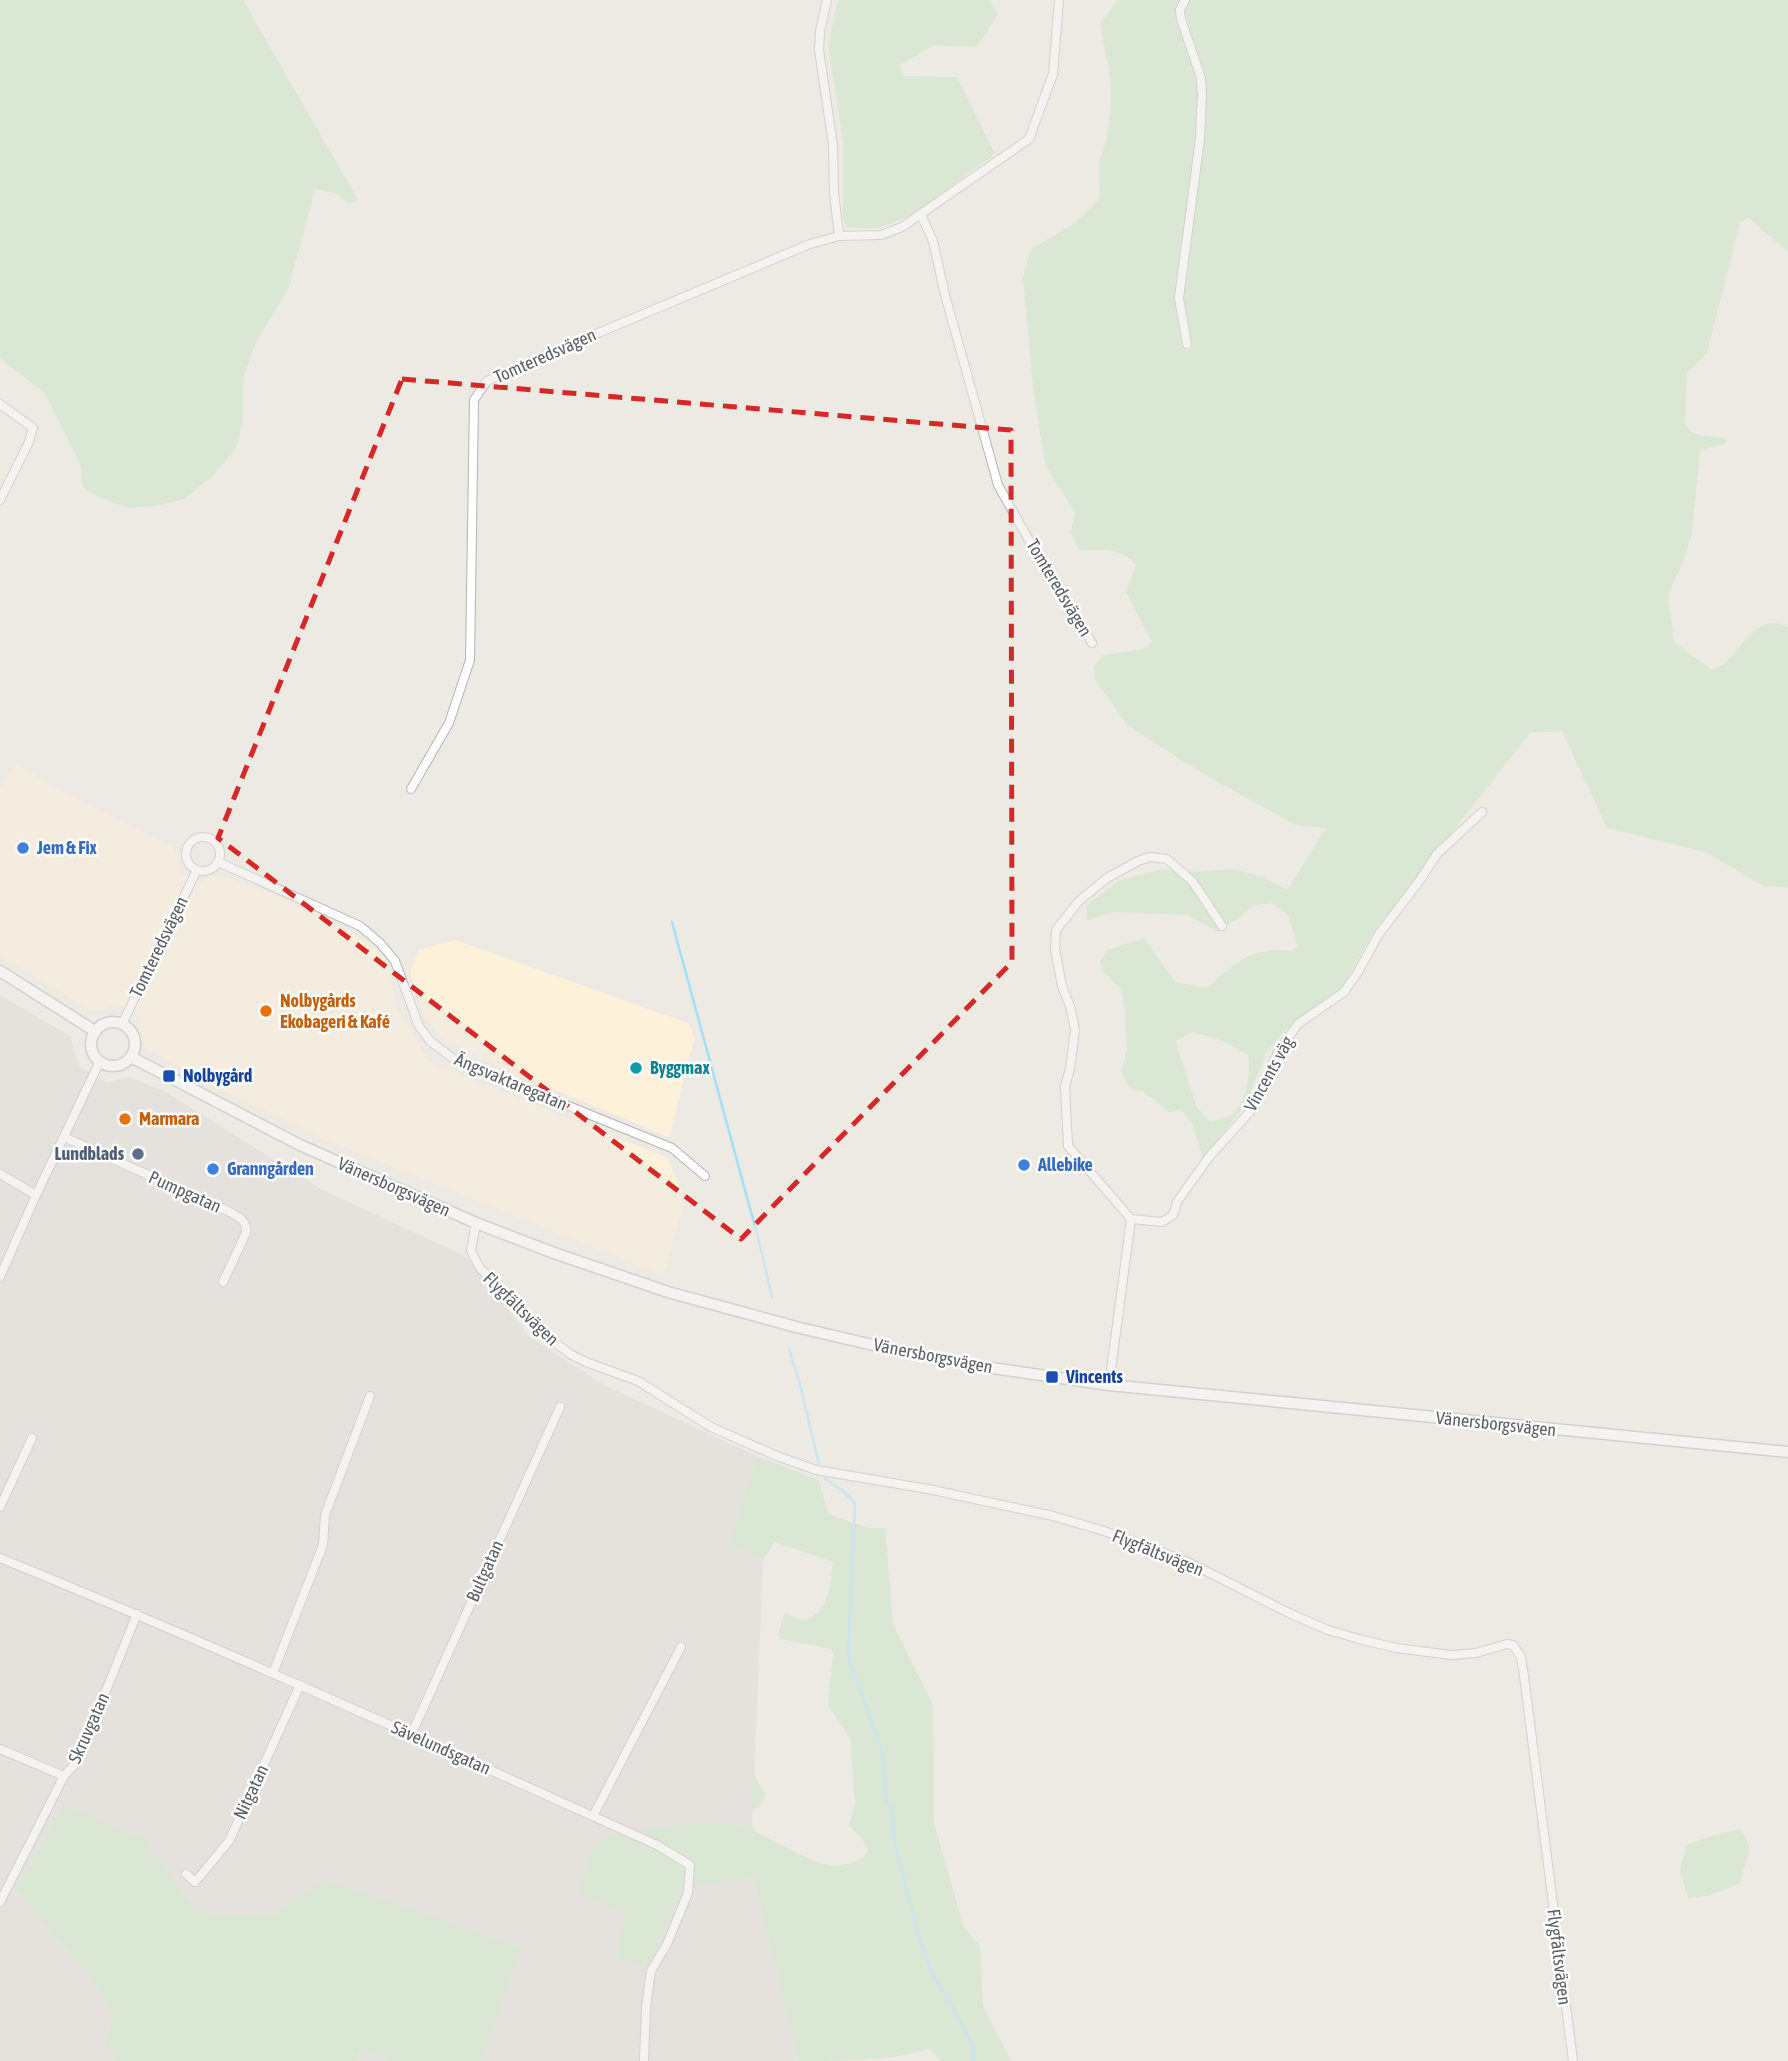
<svg xmlns="http://www.w3.org/2000/svg" width="1788" height="2061" viewBox="0 0 1788 2061" font-family="'Asap Condensed',sans-serif">
  <rect width="100%" height="100%" fill="#edeae3"/>
  <g fill="#fdf1d9">
    <path d="M 16,765 L 74,797 L 171,846 L 179,861 L 180,873 L 199,883 L 210,877 L 222,875 L 273,894 L 354,935 L 377,951 L 387,962 L 397,1007 L 429,1062 L 668,1158 L 685,1202 L 663,1275 L 326,1140 L 193,1076 L 144,1047 L 139,1016 L 118,1005 L 91,1011 L 0,956 L 0,788 Z"/>
    <path d="M 455,940 L 690,1024 L 694,1040 L 669,1137 L 484,1060 L 442,1039 L 424,1016 L 410,971 L 419,950 Z"/>
  </g>
  <g fill="#dcd9d5">
    <path d="M 0,995 L 70,1036 L 79,1066 L 107,1082 L 130,1077 L 166,1092 L 323,1190 L 465,1256 L 530,1337 L 604,1385 L 757,1456 L 729,1542 L 763,1560 L 752,1825 L 701,1822 L 662,1829 L 672,1910 L 684,1886 L 754,1879 L 798,2061 L 481,2061 L 521,1948 L 325,1879 L 270,1917 L 196,1912 L 176,1885 L 15,1889 L 95,1983 L 113,2015 L 104,2043 L 118,2061 L 0,2061 Z"/>
    <path d="M 361,2049 L 388,2061 L 357,2061 Z"/>
  </g>
  <g fill="#c4e4c0" fill-rule="evenodd">
    <path d="M 0,0 L 243,0 L 358,200 L 349,204 L 336,193 L 315,189 L 289,287 L 255,344 L 244,376 L 242,427 L 235,449 L 213,476 L 184,499 L 156,506 L 129,508 L 100,498 L 82,487 L 81,466 L 45,394 L 0,358 Z"/>
    <path d="M 838,0 L 989,0 L 998,14 L 977,47 L 934,45 L 900,65 L 902,76 L 957,77 L 995,154 L 913,214 L 902,219 L 879,228 L 848,228 L 843,218 L 843,142 L 828,45 Z"/>
    <path d="M 1118,0 L 1788,0 L 1788,252 L 1749,218 L 1740,222 L 1707,353 L 1687,373 L 1685,424 L 1690,431 L 1698,435 L 1726,438 L 1727,443 L 1700,450 L 1692,533 L 1683,563 L 1668,594 L 1674,642 L 1712,670 C 1715,668 1719,667 1722,665 C 1743,650 1756,611 1788,627 L 1788,887 L 1763,886 L 1706,852 L 1607,828 L 1562,731 L 1530,733 L 1374,932 L 1337,996 L 1288,1027 L 1266,1053 L 1247,1102 L 1203,1159 L 1191,1121 L 1181,1110 L 1169,1112 L 1143,1091 L 1130,1089 L 1121,1072 L 1127,1050 L 1125,1011 L 1121,989 L 1104,973 L 1100,962 L 1107,950 L 1144,938 L 1175,982 L 1207,988 C 1240,960 1248,948 1293,951 L 1297,946 L 1288,915 L 1272,903 L 1255,905 L 1219,932 L 1187,915 L 1115,912 L 1087,920 L 1087,905 L 1120,880 L 1163,869 L 1195,872 L 1233,869 L 1263,877 L 1287,890 L 1326,828 L 1296,825 L 1205,775 L 1127,725 L 1095,680 L 1094,666 L 1103,655 L 1144,649 L 1152,642 L 1126,592 L 1136,565 C 1119,546 1103,550 1079,550 L 1071,533 L 1075,512 L 1045,465 L 1033,386 L 1023,277 L 1031,249 L 1075,223 L 1100,198 L 1099,161 L 1106,141 L 1111,108 L 1111,82 L 1100,23 ZM 1192,1032 L 1223,1041 L 1248,1055 C 1251,1072 1247,1102 1232,1114 C 1227,1118 1216,1120 1210,1122 L 1196,1106 L 1176,1041 Z"/>
    <path d="M 757,1456 L 819,1480 L 828,1514 L 869,1528 L 885,1528 L 893,1624 L 933,1705 L 934,1823 L 964,1928 L 980,1946 L 983,2006 L 1011,2061 L 942,2061 L 929,2049 C 891,2061 840,2061 798,2061 L 754,1879 L 684,1886 L 648,1966 L 617,1958 L 625,1913 L 579,1892 L 594,1848 L 610,1835 L 701,1822 L 752,1825 L 756,1832 C 778,1843 800,1856 823,1864 C 836,1868 862,1864 868,1851 L 863,1840 L 849,1826 L 855,1803 L 850,1738 L 829,1707 L 828,1701 L 833,1655 L 832,1649 L 780,1639 L 778,1635 L 784,1614 L 787,1613 C 805,1628 821,1615 828,1595 C 831,1585 831,1573 833,1562 L 775,1542 L 763,1560 L 729,1542 Z"/>
    <path d="M 753,1773 L 765,1794 L 762,1803 L 751,1814 Z"/>
    <path d="M 63,1805 L 145,1840 L 176,1885 L 197,1912 L 270,1917 L 325,1879 L 522,1948 L 481,2061 L 388,2061 L 361,2049 L 356,2061 L 118,2061 L 104,2044 L 113,2015 L 95,1983 L 15,1889 Z"/>
    <path d="M 1740,1829 C 1758,1851 1743,1860 1741,1883 L 1708,1896 L 1688,1898 L 1680,1871 L 1686,1845 L 1711,1836 Z"/>
  </g>
  <g fill="none" stroke-linecap="round" stroke-linejoin="round">
    <g stroke="#a4dffc" stroke-width="2.5">
      <path d="M 672,922 L 760,1245 L 772,1298"/>
      <path d="M 789,1349 L 799,1381 L 819,1464"/>
      <path d="M 825,1478 L 843,1491 L 855,1503 L 848,1657 L 883,1753 L 886,1799 L 892,1808 L 894,1840 L 918,1934 L 932,1973 L 952,2006 L 973,2046 L 973,2061"/>
    </g>
    <g stroke="#b1b4b8" stroke-width="10">
      <g id="street">
        <path d="M 827,0 L 820,31 L 819,50 L 833,145 L 834,193 L 839,236"/>
        <path d="M 1185,0 L 1180,10 L 1181,19 L 1201,78 L 1202,95 L 1200,139 L 1179,298 L 1187,344"/>
        <path d="M 921,215 L 933,241 L 945,295 L 998,485 L 1035,551 L 1092,643"/>
        <path d="M 0,404 L 33,428 L 29,442 L 0,500"/>
        <path d="M 411,789 L 449,723 L 470,660 L 474,400 L 487,381 L 522,365 L 810,244 L 839,236 L 881,235 L 902,227 L 1029,139 L 1053,74 L 1059,0"/>
        <circle cx="203" cy="854" r="17"/>
        <path d="M 218,862 L 360,926 L 380,943 L 395,961 L 419,1026 L 430,1041 L 455,1060 L 672,1148 L 705,1176"/>
        <path d="M 122,1024 L 197,870"/>
        <path d="M 64,1137 L 228,1211 C 238,1217 248,1220 246,1233 L 223,1282"/>
        <path d="M 0,1174 L 36,1195"/>
        <path d="M 1131,1219 L 1162,1222 L 1173,1215 L 1177,1202 L 1209,1157 L 1255,1106 L 1278,1052 L 1298,1024 L 1344,992 L 1358,972 L 1379,934 L 1420,880 L 1437,854 L 1482,812"/>
        <path d="M 476,1223 L 471,1251 L 480,1268 L 545,1335 L 570,1354 L 586,1362 L 638,1381 L 711,1427 L 777,1456 L 816,1470 L 928,1489 L 1053,1516 L 1104,1531 L 1188,1562 L 1289,1613 L 1328,1630 L 1359,1639 L 1396,1648 L 1451,1655 L 1476,1653 L 1507,1644 L 1513,1645 L 1521,1657 L 1524,1676 L 1573,2061"/>
        <path d="M 0,1277 L 36,1195 L 100,1061"/>
        <path d="M 1109,1385 L 1131,1219 L 1068,1146 L 1065,1086 L 1070,1069 L 1075,1029 L 1070,1006 L 1062,986 L 1055,949 L 1056,930 L 1079,901 L 1107,878 L 1138,861 L 1150,857 L 1167,859 L 1193,882 L 1222,926"/>
        <path d="M 0,1507 L 32,1438"/>
        <path d="M 0,1558 C 221,1648 439,1747 657,1845 L 690,1865 L 688,1893 L 667,1944 L 651,1971 L 646,2007 L 644,2061"/>
        <path d="M 273,1673 L 323,1545 L 325,1515 L 370,1396"/>
        <path d="M 411,1735 L 560,1407"/>
        <path d="M 0,1749 L 64,1776 L 77,1762 L 137,1614"/>
        <path d="M 593,1816 L 681,1647"/>
        <path d="M 186,1874 L 195,1882 L 229,1841 L 300,1685"/>
        <path d="M 0,1902 L 64,1776"/>
      </g>
    </g>
    <g stroke="#b0b4b8" stroke-width="13">
      <g id="secondary">
        <path d="M 0,971 L 90,1028 L 95,1033"/>
        <circle cx="113" cy="1044" r="22"/>
        <path d="M 131,1057 L 300,1145 L 476,1223 L 554,1253 L 668,1292 L 800,1328 L 886,1348 L 978,1366 L 1109,1385 L 1788,1452"/>
      </g>
    </g>
    <use href="#street" stroke="#fff" stroke-width="8"/>
    <use href="#secondary" stroke="#fff" stroke-width="10"/>
  </g>
  <path d="M0 0H1788V2061H0ZM 402,379 L 1011,430 L 1012,962 L 741,1239 L 218,838 Z" fill="#edeae3" fill-opacity=".55" fill-rule="evenodd"/>
  <path fill="none" stroke="#d62828" stroke-width="5" stroke-dasharray="14 9" stroke-linejoin="round" d="M 402,379 L 1011,430 L 1012,962 L 741,1239 L 218,838 Z"/>
  <g fill="#3f7fe0" stroke="#fff" stroke-width="2.5">
    <circle cx="23" cy="848" r="7"/>
    <circle cx="1024" cy="1165" r="7"/>
    <circle cx="213" cy="1169" r="7"/>
  </g>
  <g fill="#e8710a" stroke="#fff" stroke-width="2.5">
    <circle cx="266" cy="1011" r="7"/>
    <circle cx="125" cy="1119" r="7"/>
  </g>
  <circle fill="#0f9aa8" stroke="#fff" stroke-width="2.5" cx="636" cy="1068" r="7"/>
  <g fill="#1a4fb4" stroke="#fff" stroke-width="2.5">
    <rect x="162" y="1069" width="14" height="14" rx="3.5"/>
    <rect x="1045" y="1370" width="14" height="14" rx="3.5"/>
  </g>
  <circle fill="#5c6f8a" stroke="#fff" stroke-width="2.5" cx="138" cy="1154" r="7"/>
  <g text-anchor="middle" stroke-width="5" stroke-linejoin="round" paint-order="stroke">
    <g font-size="18" fill="#5b6063" stroke="#fff">
      <text transform="translate(545 356) rotate(-24)" y="6">Tomteredsvägen</text>
      <text transform="translate(1059 588) rotate(59)" y="6">Tomteredsvägen</text>
      <text transform="translate(159 947) rotate(-64)" y="6">Tomteredsvägen</text>
      <text transform="translate(1269 1074) rotate(-61)" y="6">Vincents väg</text>
      <text transform="translate(511 1082) rotate(23)" y="6">Ängsvaktaregatan</text>
      <text transform="translate(394 1187) rotate(24)" y="6">Vänersborgsvägen</text>
      <text transform="translate(185 1192) rotate(24)" y="6">Pumpgatan</text>
      <text transform="translate(521 1309) rotate(44)" y="6">Flygfältsvägen</text>
      <text transform="translate(933 1356) rotate(11)" y="6">Vänersborgsvägen</text>
      <text transform="translate(1496 1424) rotate(6)" y="6">Vänersborgsvägen</text>
      <text transform="translate(1158 1553) rotate(22)" y="6">Flygfältsvägen</text>
      <text transform="translate(485 1571) rotate(-66)" y="6">Bultgatan</text>
      <text transform="translate(89 1728) rotate(-66)" y="6">Skruvgatan</text>
      <text transform="translate(441 1748) rotate(24)" y="6">Sävelundsgatan</text>
      <text transform="translate(251 1792) rotate(-65)" y="6">Nitgatan</text>
      <text transform="translate(1559 1957) rotate(83)" y="6">Flygfältsvägen</text>
    </g>
    <g font-size="18" font-weight="bold" fill="#366cbe" stroke="#fff" text-anchor="start">
      <text x="37" y="854">Jem &amp; Fix</text>
      <text x="1038" y="1171">Allebike</text>
      <text x="227" y="1175">Granngården</text>
    </g>
    <g font-size="18" font-weight="bold" fill="#c56008" stroke="#fff" text-anchor="start">
      <text x="280" y="1007">Nolbygårds<tspan x="280" dy="21">Ekobageri &amp; Kafé</tspan></text>
      <text x="139" y="1125">Marmara</text>
    </g>
    <g font-size="18" font-weight="bold" fill="#0d838f" stroke="#fff" text-anchor="start">
      <text x="650" y="1074">Byggmax</text>
    </g>
    <g font-size="18" font-weight="bold" fill="#164399" stroke="#fff" text-anchor="start">
      <text x="183" y="1082">Nolbygård</text>
      <text x="1066" y="1383">Vincents</text>
    </g>
    <g font-size="18" font-weight="bold" fill="#4e5e75" stroke="#fff" text-anchor="end">
      <text x="124" y="1160">Lundblads</text>
    </g>
  </g>
</svg>
